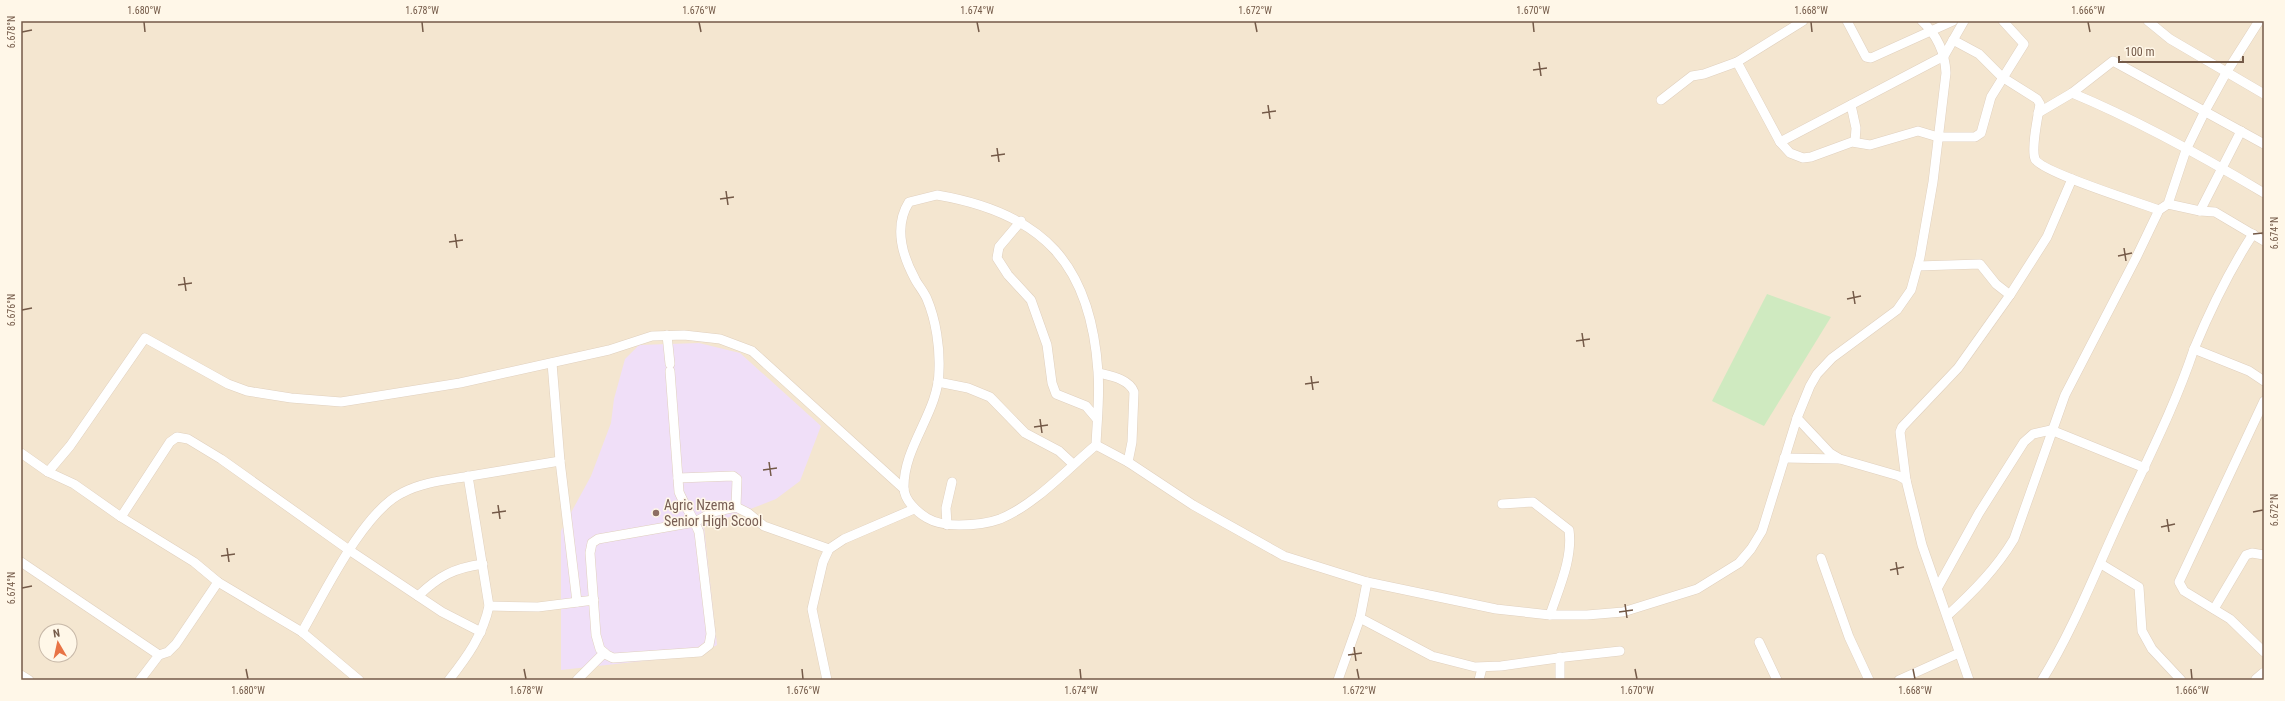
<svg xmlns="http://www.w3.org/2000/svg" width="2285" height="701" viewBox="0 0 2285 701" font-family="'Roboto Condensed',sans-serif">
  <rect width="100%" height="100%" fill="#fcf3e2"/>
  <path fill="#f4e6d0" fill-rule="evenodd" d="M 21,21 L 2264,21 L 2264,680 L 21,680 ZM 46,631 L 70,631 L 70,655 L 46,655 Z"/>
  <path fill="#f0dff8" d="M 699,343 L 740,353 L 821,426 L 800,481 L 776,499 L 704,527 L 717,645 L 698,655 L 561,670 L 561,531 L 591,476 L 611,423 L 614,399 L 625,359 L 639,345 Z"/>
  <path fill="#cfeac0" d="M 1767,294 L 1831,317 L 1764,426 L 1712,401 Z"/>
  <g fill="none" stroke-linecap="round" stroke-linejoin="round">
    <g stroke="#e0d0be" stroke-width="10">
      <g id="minor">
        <path d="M 1847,21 L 1866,57 L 1871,58 L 1953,21"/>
        <path d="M 2148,21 L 2170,39 L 2264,94"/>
        <path d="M 1953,40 L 1979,54 L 2002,77 L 2037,99 L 2040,104 C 2038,116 2031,148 2035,159 C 2041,172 2140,203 2159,210"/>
        <path d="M 1737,62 L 1780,142 L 1790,153 L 1803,158 L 1811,157 L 1852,142 L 1870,145 L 1918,131 L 1938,137 L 1975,137 L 1981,133 L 1991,97 L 2024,44 L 2003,21"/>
        <path d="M 2072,93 C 2137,120 2204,157 2264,193"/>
        <path d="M 1661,100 L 1692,76 L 1704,74 L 1737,62 L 1803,21"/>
        <path d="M 1851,105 L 1856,128 L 1855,142"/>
        <path d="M 2038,113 L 2072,93 L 2113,61 L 2264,144"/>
        <path d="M 1780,142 L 1944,56 L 1964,21"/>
        <path d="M 937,195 C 1043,213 1091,264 1098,372 C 1100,396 1097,421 1096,445 C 1066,470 1036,504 1000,519 C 989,523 971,525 959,525 C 947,525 937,524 927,518 C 917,512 904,500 904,488 C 903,446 939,412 939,370 C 940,348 936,320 927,299 C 924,292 918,285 915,279 C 902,255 894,226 909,202 Z"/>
        <path d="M 2168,204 L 2200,211 L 2215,212 L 2264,241"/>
        <path d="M 2200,211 L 2241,131"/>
        <path d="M 1021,221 L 999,247 L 997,258 L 1008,275 L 1031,300 L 1047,345 L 1052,383 L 1056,394 L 1086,406 L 1097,419"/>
        <path d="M 2253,234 C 2229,271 2211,308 2194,349 L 2249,371 L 2264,381"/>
        <path d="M 1918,266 L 1980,264 L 1996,284 L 2010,295 L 2047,237 L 2072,179"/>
        <path d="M 667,335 L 670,364"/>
        <path d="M 552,363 L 560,461 L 577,602"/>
        <path d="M 670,371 L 679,492 C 685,506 693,518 699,532 L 711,634 L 709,645 L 700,652 L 613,658 L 607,655 L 600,649 L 596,635 L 590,553 L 592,543 L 598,539 L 695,522 L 713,512 L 736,507 L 748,513 L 764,526 L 829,549"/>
        <path d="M 1099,373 C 1111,376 1129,379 1134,392 L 1132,442 L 1128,462"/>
        <path d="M 938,382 L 968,388 L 990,397 L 1025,433 L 1059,451 L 1073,464"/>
        <path d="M 2264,401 L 2179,582 L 2184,591 L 2230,619 L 2264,652"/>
        <path d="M 1797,418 L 1830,453 L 1840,459 L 1899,476 L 1906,480 L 1922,545 L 1969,680"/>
        <path d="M 1096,445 L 1128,462 L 1193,505 L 1284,556 L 1367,582 L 1496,609 L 1550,615 L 1587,615 L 1623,612 L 1697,589 L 1739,563 L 1751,549 L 1762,531 L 1797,418 L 1810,386 L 1817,374 L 1832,358 L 1897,310 L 1911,290 L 1920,257 L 1933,182 L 1946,73 C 1945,52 1937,35 1922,21"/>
        <path d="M 21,453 L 48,472 L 74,484 L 121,517 L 194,562 L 218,582 L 302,632 L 359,680"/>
        <path d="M 1784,458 L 1839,459"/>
        <path d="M 48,472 L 70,446 L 145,338 L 228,384 L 247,391 L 291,398 L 341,402 L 460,383 L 609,350 L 652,336 L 684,335 L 720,339 L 752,351 L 904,489"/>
        <path d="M 678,478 L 733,476 L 737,479 L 736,507"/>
        <path d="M 1906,480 L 1900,432 L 1902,427 L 1958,368 L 2010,295"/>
        <path d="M 1502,504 L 1533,502 L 1569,530 C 1573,558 1559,588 1550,615"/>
        <path d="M 121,517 L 170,442 L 177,437 L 188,439 L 221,459 L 349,550 L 442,612 L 481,632"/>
        <path d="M 947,525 L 946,508 L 952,482"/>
        <path d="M 1821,558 L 1849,637 L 1869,680"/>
        <path d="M 21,562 L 159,655 L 140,680"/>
        <path d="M 2101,564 L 2139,587 L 2142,631 L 2152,649 L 2181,680"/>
        <path d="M 1938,587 L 1979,513 L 2024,442 L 2033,434 L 2051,430 L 2145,468"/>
        <path d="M 418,596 C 439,576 454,568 483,564"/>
        <path d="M 489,606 L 538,607 L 594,600"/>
        <path d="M 2214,609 L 2246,555 L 2252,553 L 2264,555"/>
        <path d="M 1948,615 C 1973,592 1996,569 2014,539 L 2065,395 L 2136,258 L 2159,210 L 2168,204 L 2186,150 L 2205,111 L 2226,73 L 2259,21"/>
        <path d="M 1360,618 L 1432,656 L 1475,667 L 1501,666 L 1565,657 L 1620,651"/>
        <path d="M 302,632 C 324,594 363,512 402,493 C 422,482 447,480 470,476 C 500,471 530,466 560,461"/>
        <path d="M 1759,642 L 1777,680"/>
        <path d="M 159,655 L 168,652 L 176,644 L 218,582"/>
        <path d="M 21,675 L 29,680"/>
        <path d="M 449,680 C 467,657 483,635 489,606 L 468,476"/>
        <path d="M 577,680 L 604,653"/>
        <path d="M 827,680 L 812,609 L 823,562 L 829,549 L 844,539 L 914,509"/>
        <path d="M 1338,680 L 1360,618 L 1367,582"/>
        <path d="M 1479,680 L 1482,668"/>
        <path d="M 1560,680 L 1560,657"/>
        <path d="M 1899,680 L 1959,653"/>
        <path d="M 2042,680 C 2073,630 2094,575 2119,521 C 2145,464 2174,409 2194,349"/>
      </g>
    </g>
    <g stroke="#e0d0be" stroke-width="13">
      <path id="tertiary" d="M 2257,680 L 2264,674"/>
    </g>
    <use href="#minor" stroke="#fff" stroke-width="9"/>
    <use href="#tertiary" stroke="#fff" stroke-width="12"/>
  </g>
  <path fill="none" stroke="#745a48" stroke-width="1.5" d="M 144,22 L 145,32M 422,22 L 423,32M 699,22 L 701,32M 977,22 L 979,32M 1255,22 L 1257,32M 1533,22 L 1534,32M 1811,22 L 1812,32M 2088,22 L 2090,32M 22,32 L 32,30M 1539,62 L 1541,76M 1533,70 L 1547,68M 1268,105 L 1270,119M 1262,113 L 1276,111M 997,148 L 999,162M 991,156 L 1005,154M 726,191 L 728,205M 720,199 L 734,197M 455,234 L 457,248M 2253,234 L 2263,233M 449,242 L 463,240M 2124,248 L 2126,261M 2118,256 L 2132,253M 184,277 L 186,291M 178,285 L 192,283M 1853,291 L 1855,304M 1847,299 L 1861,296M 22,310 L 32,308M 1582,333 L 1584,347M 1576,341 L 1590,339M 1311,376 L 1313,390M 1305,384 L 1319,382M 1040,419 L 1042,433M 1034,427 L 1048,425M 769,462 L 771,476M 763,470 L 777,468M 498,505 L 500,519M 2253,512 L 2263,510M 492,513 L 506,511M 2167,519 L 2169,532M 2161,527 L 2175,524M 227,548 L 229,562M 221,556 L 235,554M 1896,562 L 1898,575M 1890,570 L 1904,567M 22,588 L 32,586M 1625,604 L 1627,618M 1619,612 L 1633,610M 1354,647 L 1356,661M 1348,655 L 1362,653M 246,669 L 248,679M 524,669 L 526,679M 802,669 L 803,679M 1080,669 L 1081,679M 1357,669 L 1359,679M 1635,669 L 1637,679M 1913,669 L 1915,679M 2191,669 L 2192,679"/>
  <circle fill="#8d6e63" stroke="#fff7e8" stroke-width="1.5" cx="656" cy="513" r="4"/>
  <g text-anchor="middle" stroke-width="3" stroke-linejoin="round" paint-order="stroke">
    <g font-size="14" fill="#785e54" stroke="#fff7e8" text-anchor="start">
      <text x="664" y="510">Agric Nzema<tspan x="664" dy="16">Senior High Scool</tspan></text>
    </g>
  </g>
  <rect width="2285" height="701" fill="none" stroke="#fff7e8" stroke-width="44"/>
  <g transform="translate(58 643) rotate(351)"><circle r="19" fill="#fff7e8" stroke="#c7b8a8"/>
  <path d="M0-3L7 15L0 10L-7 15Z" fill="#e87345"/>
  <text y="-6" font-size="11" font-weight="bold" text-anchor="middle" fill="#745a48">N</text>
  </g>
  <path d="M2119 56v6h124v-6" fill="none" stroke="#745a48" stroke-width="2"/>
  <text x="2125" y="56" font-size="12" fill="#745a48" stroke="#fff7e8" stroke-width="3" paint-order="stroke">100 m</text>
  <rect x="22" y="22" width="2241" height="657" fill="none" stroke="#745a48" stroke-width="1.5"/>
  <g font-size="10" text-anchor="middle" fill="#745a48">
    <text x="144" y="14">1.680°W</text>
    <text x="422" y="14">1.678°W</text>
    <text x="699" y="14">1.676°W</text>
    <text x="977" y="14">1.674°W</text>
    <text x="1255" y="14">1.672°W</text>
    <text x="1533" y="14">1.670°W</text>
    <text x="1811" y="14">1.668°W</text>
    <text x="2088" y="14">1.666°W</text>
    <text transform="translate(11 32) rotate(-90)" y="4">6.678°N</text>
    <text transform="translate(2274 233) rotate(-90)" y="4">6.674°N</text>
    <text transform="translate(11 310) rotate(-90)" y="4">6.676°N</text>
    <text transform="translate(2274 510) rotate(-90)" y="4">6.672°N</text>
    <text transform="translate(11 588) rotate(-90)" y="4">6.674°N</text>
    <text x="248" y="694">1.680°W</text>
    <text x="526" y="694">1.678°W</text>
    <text x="803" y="694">1.676°W</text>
    <text x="1081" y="694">1.674°W</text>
    <text x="1359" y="694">1.672°W</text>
    <text x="1637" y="694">1.670°W</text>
    <text x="1915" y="694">1.668°W</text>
    <text x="2192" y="694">1.666°W</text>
  </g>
</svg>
